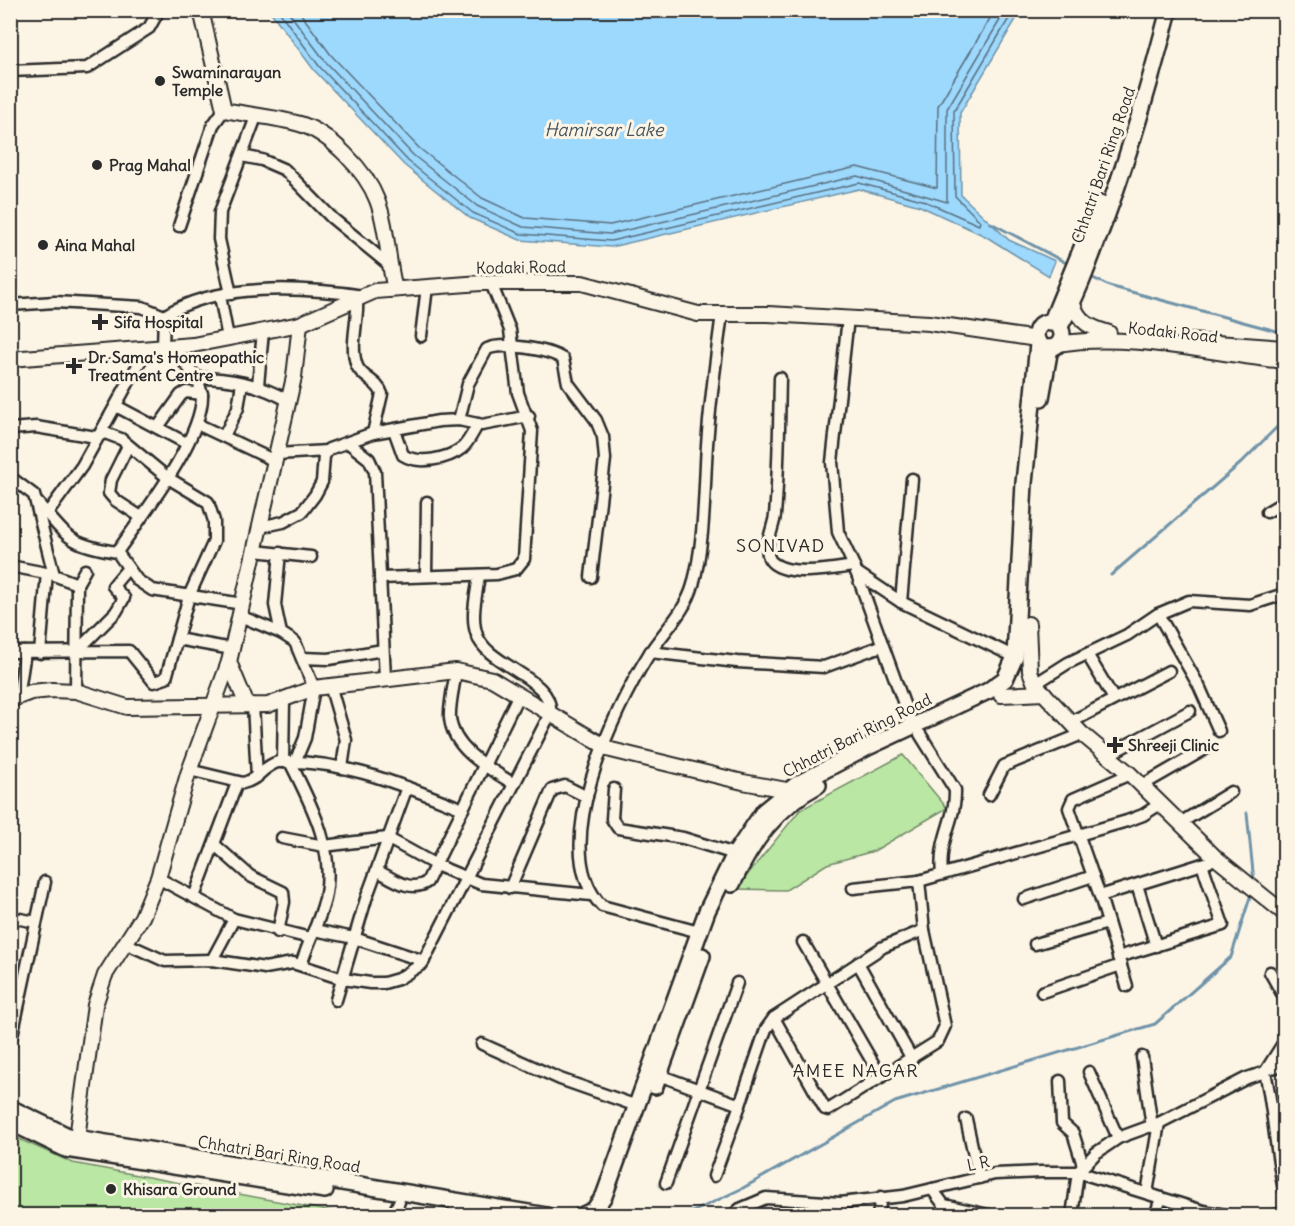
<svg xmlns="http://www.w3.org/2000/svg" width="1295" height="1226" viewBox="0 0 1295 1226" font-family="Delius,sans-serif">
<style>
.green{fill:#bae7a4;stroke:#728968;stroke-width:1.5}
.water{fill:#9dd8fd;stroke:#6f93a9;stroke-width:1.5}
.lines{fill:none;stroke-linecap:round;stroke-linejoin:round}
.shore{stroke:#59707f;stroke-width:1.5}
.stream{stroke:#6f93a9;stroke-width:3}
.street-casing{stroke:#2b2b2b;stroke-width:15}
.secondary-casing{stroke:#2b2b2b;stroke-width:18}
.primary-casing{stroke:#2b2b2b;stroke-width:20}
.street{stroke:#fcf5e5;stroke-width:10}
.secondary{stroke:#fcf5e5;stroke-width:14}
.primary{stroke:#fcf5e5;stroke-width:15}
.poi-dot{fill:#2b2b2b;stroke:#fcf5e5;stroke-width:2}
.labels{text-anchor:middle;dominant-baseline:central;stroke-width:6;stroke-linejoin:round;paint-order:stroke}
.poi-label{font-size:16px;font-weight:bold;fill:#2b2b2b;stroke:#fcf5e5;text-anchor:start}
.street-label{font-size:16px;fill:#2b2b2b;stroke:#fcf5e5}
.water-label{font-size:18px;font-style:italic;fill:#485660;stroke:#fcf5e5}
.neighbourhood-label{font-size:18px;letter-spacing:1.5px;fill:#2b2b2b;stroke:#fcf5e5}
</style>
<rect width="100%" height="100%" fill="#fcf5e5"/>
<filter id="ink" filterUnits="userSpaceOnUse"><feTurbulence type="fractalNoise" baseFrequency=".0167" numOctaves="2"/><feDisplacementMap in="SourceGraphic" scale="12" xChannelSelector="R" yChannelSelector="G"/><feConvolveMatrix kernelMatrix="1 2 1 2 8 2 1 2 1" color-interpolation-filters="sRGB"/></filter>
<g filter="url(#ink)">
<g class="green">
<polygon points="903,755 947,808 874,851 827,864 786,890 736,889 800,810"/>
<polygon points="10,1135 73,1163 351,1215 11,1215"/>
</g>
<polygon class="water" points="270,11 1021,11 960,113 961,195 1009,240 1055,261 1049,276 985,236 920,206 859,189 611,247 520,240 470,218 404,165 314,70"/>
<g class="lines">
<g class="shore">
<polyline points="278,10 319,66 408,161 473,213 521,234 611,241 859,183 922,200 979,225 980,221 955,196 954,111 1014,10"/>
<polyline points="287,10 325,61 413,155 477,206 523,227 610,234 857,176 947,202 947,109 1006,10"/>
<polyline points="298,10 331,55 419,148 482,198 525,218 610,225 857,167 937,188 938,106 995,10"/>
</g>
<g class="stream">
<polyline points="991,223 1070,265"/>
<polyline points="1089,276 1109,286 1284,333"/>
<polyline points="1111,575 1241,463 1284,420"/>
<polyline points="1247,813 1254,882"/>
<polyline points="684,1216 743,1188 895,1102 1155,1024 1231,957 1252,891"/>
</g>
<defs>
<g id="street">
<polyline points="10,71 87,68 149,28 159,10"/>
<polyline points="242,156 262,160 285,170 332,218 388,264"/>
<polyline points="179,226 213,125 224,110"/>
<polyline points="231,294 219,239 220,212 256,117"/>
<polyline points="220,296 228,338"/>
<path d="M 357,299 C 359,319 349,346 357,366 C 362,378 378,381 382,394 L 373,433"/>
<path d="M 10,305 L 55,302 L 142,307 L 164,316 C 215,282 305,287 363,296"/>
<polyline points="848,318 832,462 838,532 854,566 912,726"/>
<polyline points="421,336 427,287"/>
<polyline points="163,347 164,316"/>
<polyline points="171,347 197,378"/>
<path d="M 780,378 C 779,423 779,470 775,515 C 774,528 760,553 773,563 C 791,577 833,569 854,566"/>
<polyline points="258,385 263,331"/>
<polyline points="116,406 186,443"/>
<path d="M 459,420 L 468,384 L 487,349 C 503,342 548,349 563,359 L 568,383 L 596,420 L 603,437 L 605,459 L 591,577"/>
<polyline points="197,424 275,461"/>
<path d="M 158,427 L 181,395 L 186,392 L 202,394 L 197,378 C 231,378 259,384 289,401"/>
<polyline points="10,429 36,427 96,437 105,433 121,439 168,478 208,502 214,521 214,541 189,596 166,678 154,682 129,651 10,652"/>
<path d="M 394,430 L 403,455 C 419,465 448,459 462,448 C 469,442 473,432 478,424"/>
<polyline points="224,436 238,408 242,383"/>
<polyline points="350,444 369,459 375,472 385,678"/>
<polyline points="128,446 111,480 109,493 115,500 141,517"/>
<polyline points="277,454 327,451"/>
<polyline points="10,477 34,495 54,575 77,584"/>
<path d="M 36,501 C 69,538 67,544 117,552 L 137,580 L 152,590 L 243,604"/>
<polyline points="1267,512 1284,502"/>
<polyline points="47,514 82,466 147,349"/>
<polyline points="260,527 283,522 302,512 315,495 322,482 324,456 329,449 373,433 439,421 459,420 482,425 529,416"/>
<polyline points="255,551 311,557"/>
<path d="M 117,552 C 142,516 204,437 202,394"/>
<polyline points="280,553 275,605 279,624 281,633 295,642 314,688 305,738 295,762"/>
<polyline points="10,566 51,574"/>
<polyline points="856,572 901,602 1015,657"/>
<polyline points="426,576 427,502"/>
<polyline points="380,578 497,574 516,569 524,559 532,431 518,393 510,330 491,283"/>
<polyline points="901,602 912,479"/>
<polyline points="1158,614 1199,686 1219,731"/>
<polyline points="240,616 281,633"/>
<polyline points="1284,636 1284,635"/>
<polyline points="177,639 232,649"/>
<polyline points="650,652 737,662 824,667 881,646"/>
<polyline points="40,653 47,573"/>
<polyline points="75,653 116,612 124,598 113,586 128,568"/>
<polyline points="1087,654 1114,699"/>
<polyline points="302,658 329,659 383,650"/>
<path d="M 456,671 C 454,686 449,704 450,718 C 453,750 490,769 514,784"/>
<polyline points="1035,684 1068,663 1127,635 1158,614 1189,601 1250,605 1284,594"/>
<polyline points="330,685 346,740 342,768"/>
<polyline points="76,691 77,584 85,570"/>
<polyline points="18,697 25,652"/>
<polyline points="253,705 257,777"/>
<polyline points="1071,722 1169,671"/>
<path d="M 920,734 L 955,790 C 956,821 938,838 942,874"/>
<polyline points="1108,755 1190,711"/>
<polyline points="283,762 284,700"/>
<path d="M 290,762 C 311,804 336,850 325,899 C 319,922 308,943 301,965"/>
<path d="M 189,770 L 243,783 C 258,780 263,766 278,762 C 343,759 404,786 463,809"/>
<polyline points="1141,786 1207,748"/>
<polyline points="614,789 612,819 618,828 683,838 735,854"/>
<polyline points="989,795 1004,766 1082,734"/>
<polyline points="1180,823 1231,792"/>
<polyline points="282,838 324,846 387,838 436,865 481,884 591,895"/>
<polyline points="215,845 250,876 283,892 284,902 278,932"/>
<path d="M 378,871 C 393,879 411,893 427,882 L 519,694"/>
<polyline points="158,878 234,919 310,938"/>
<polyline points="1137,885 1156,946"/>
<polyline points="510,888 552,790 565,786 587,797"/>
<polyline points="853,888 919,881 1127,821 1143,815 1160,804"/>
<polyline points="1100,896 1209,862"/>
<polyline points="194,897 237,783"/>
<polyline points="1024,899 1093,876"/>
<polyline points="10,917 36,922"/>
<polyline points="314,930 354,938 424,961"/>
<path d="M 699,932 L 602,906 C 546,849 614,710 649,654 C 663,632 686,611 693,585 C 705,541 704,490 707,445 C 710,401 716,358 722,314"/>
<polyline points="803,942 881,1077"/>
<path d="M 125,943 L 165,961 L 212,960 L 265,968 L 293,963 L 343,979 L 370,983 L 384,983 L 398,979 L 422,964 L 550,714 C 555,678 487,666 477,635 C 470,617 477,593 479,575"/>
<polyline points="1035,944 1108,923"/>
<polyline points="1118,957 1223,925 1202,864"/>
<polyline points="212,960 234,919"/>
<polyline points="858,963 912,1059"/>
<polyline points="1270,972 1284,997"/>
<polyline points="1127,986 1100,896 1069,808 1073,799 1130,774"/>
<polyline points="1042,992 1121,965"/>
<polyline points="336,1000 366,899 407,787"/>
<polyline points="774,1018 825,1109 828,1110 938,1041 945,1026 924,930 919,881"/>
<path d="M 1284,1042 L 1265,1072 C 1274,1111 1275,1150 1284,1189"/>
<polyline points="482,1044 560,1079 637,1106"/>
<polyline points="10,1045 45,882"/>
<polyline points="1142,1057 1152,1127"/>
<polyline points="1268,1069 1284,1065"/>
<polyline points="1089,1072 1118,1138"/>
<polyline points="659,1075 740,1105 766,1029 774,1018 883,947 924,930"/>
<polyline points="1060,1081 1062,1123 1073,1133 1083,1165"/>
<polyline points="966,1119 979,1178"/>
<polyline points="714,1176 740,1105"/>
<polyline points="666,1183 737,983"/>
<polyline points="932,1189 944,1205 993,1216"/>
<polyline points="1147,1193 1159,1123"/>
<polyline points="840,1203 843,1216"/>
<polyline points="392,1216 399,1202"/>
<polyline points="454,1216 454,1211"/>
<polyline points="732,1216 740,1209 766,1198 840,1203 903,1196 995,1174 1041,1172 1078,1172 1203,1211 1231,1216"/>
<polyline points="878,1216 881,1197"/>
<polyline points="1072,1216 1078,1172 1096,1153 1118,1138 1159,1123 1247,1078 1265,1072"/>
<polyline points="1155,1216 1161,1198"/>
<polyline points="1271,1216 1284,1214"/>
</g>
<g id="secondary">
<path d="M 201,10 L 224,110 C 249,115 276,117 300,124 C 330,133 366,171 377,200 C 388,228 387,260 395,289"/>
<path d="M 1073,304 C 1079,323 1092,328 1109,333"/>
<polyline points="1189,341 1284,348"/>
<path d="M 1058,344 C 1129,332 1213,354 1284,361"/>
<polyline points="10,359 193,345 300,324 375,291 481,283 582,283 698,314 768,314 929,323 1037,339"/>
<polyline points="1028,624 1030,671 1035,684 1082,734 1130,774 1216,858 1284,913"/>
<polyline points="229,662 247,705"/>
<polyline points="1001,695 1044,693"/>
<polyline points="10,700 31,692 52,690 76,691 127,707 268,705 314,688 456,671 492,679 611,750 743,782 797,792"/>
<polyline points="77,1138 95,1005 105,975 142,917 158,878 188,774 229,662 294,377 300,324"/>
</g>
<g id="primary">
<circle cx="1049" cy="335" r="13"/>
<polyline points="1051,323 1100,204"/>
<path d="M 1060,326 C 1076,298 1087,268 1098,238 C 1127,164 1149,87 1169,10"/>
<polyline points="1041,398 1050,348"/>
<path d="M 732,884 C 752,842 776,807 818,785"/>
<polyline points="655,1086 702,956"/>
<polyline points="10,1108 70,1137 547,1216"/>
<polyline points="10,1122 66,1149 325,1190"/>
<polyline points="581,1216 594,1210 604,1196 707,911 735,854 764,811 796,785 868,747 988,691 1005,679 1015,657 1024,483 1038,344"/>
</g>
</defs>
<use href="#street" class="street-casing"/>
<use href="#secondary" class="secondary-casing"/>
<use href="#primary" class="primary-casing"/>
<use href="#street" class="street"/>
<use href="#secondary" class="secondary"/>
<use href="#primary" class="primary"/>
</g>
</g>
<g class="poi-dot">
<circle cx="160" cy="81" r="6"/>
<circle cx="97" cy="165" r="6"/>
<circle cx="43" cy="245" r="6"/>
<path d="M97 313h6v6h6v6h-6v6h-6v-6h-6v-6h6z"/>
<path d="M71 357h6v6h6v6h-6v6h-6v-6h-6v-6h6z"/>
<path d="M1112 736h6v6h6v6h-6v6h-6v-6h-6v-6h6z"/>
<circle cx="111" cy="1189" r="6"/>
</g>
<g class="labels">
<g class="poi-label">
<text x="172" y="72">Swaminarayan<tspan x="172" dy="18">Temple</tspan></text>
<text x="109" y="165">Prag Mahal</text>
<text x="55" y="245">Aina Mahal</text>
<text x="114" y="322">Sifa Hospital</text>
<text x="88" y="357">Dr. Sama's Homeopathic<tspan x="88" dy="18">Treatment Centre</tspan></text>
<text x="1128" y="745">Shreeji Clinic</text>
<text x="123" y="1189">Khisara Ground</text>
</g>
<g class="street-label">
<text transform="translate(1103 165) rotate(-71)">Chhatri Bari Ring Road</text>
<text transform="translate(521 267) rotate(-1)">Kodaki Road</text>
<text transform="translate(1173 332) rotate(6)">Kodaki Road</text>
<text transform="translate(857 735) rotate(-27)">Chhatri Bari Ring Road</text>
<text transform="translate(279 1154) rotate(9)">Chhatri Bari Ring Road</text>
<text transform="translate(978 1163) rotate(-12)">L R</text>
</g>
<g class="water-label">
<text x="604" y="129">Hamirsar Lake</text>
</g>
<g class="neighbourhood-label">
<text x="781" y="545">SONIVAD</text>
<text x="856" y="1070">AMEE NAGAR</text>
</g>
</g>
<rect width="1295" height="1226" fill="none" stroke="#fcf5e5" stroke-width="36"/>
<rect x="18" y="18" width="1259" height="1190" fill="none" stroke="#2b2b2b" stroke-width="2" filter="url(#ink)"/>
</svg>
